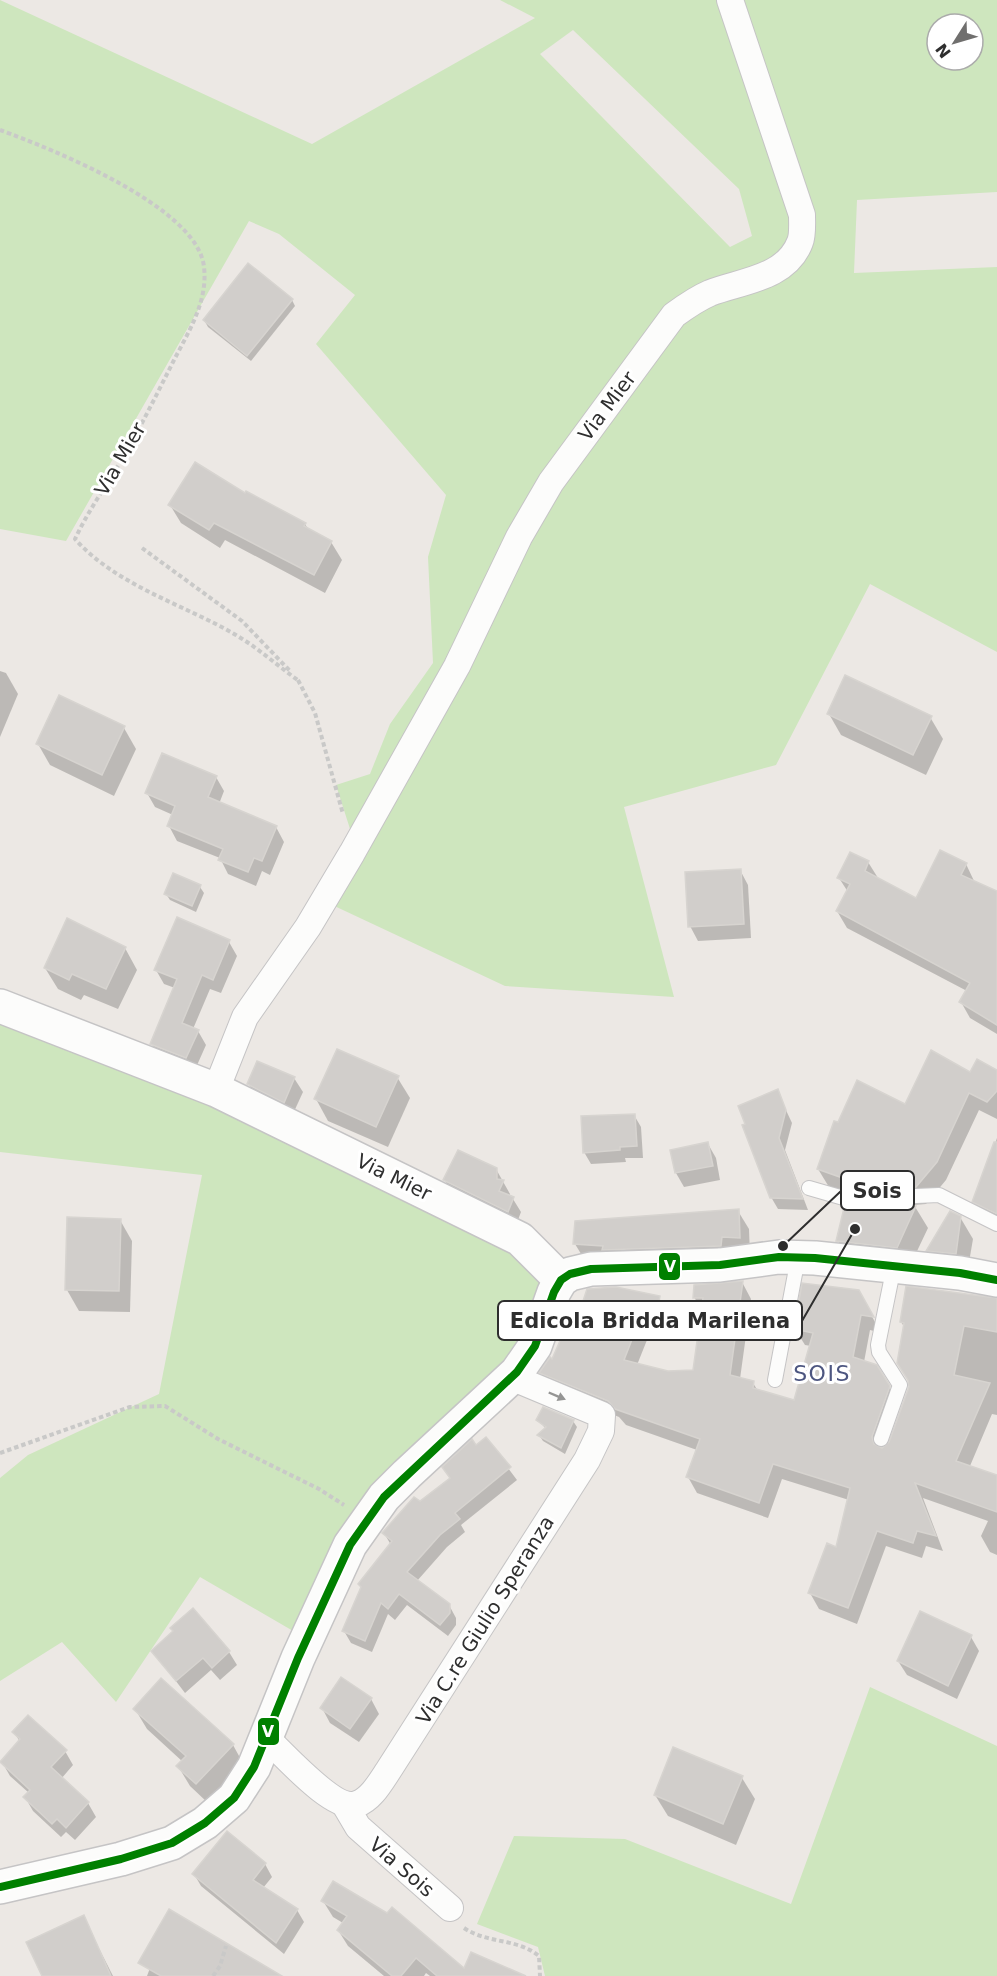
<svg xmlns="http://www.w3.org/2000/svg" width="997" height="1976" viewBox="0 0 997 1976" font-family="'DejaVu Sans',sans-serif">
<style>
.green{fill:#cee6be;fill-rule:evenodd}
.shadow{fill:#0003}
.building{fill:#d1cecb;stroke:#d7d4d0;stroke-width:1.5}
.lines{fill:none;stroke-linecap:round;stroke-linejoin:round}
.service-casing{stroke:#c5c4c5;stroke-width:16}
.minor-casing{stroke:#c5c4c5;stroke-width:28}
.tertiary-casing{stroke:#c5c4c5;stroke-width:36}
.path{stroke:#c9c9c8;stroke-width:4;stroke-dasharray:4.5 3;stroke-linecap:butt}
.service{stroke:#fcfcfb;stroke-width:14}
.minor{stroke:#fcfcfb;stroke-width:26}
.tertiary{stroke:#fcfcfb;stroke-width:33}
.bus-1-casing{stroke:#fff;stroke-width:12}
.bus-1{stroke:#008000;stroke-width:8}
.oneway{fill:#959594}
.labels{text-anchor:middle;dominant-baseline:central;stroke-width:6;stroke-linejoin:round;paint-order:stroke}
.street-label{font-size:20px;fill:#2e2e2e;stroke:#fff}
.quarter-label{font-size:22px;letter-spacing:1.5px;fill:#4d5680;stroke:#fff}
.leader{fill:none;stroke:#2e2e2e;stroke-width:2}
.callout-dot{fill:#2e2e2e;stroke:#fff;stroke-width:2}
.callout{fill:#fff;stroke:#2e2e2e;stroke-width:2}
.callout-label{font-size:21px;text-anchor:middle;font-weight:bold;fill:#2e2e2e}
.line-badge{stroke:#fff;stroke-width:2}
.badge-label{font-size:16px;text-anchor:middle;font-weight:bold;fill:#fff}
</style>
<rect width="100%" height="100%" fill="#ece8e4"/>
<g class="green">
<path d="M 0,0 L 312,144 L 535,18 L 500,0 L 997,0 L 997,192 L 857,200 L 854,273 L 997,267 L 997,652 L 870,584 L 776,765 L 624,807 L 674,997 L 505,986 L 328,903 L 358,854 L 336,785 L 370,774 L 390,724 L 433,663 L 428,557 L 446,495 L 316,344 L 355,295 L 279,234 L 249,221 L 66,541 L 0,529 ZM 937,24 L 973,24 L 973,60 L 937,60 ZM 573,30 L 739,189 L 752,236 L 730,247 L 540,54 Z"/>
<polygon points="0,999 525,1237 564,1287 515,1385 389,1499 312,1642 200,1577 116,1702 62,1642 0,1681 0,1478 28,1455 159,1394 202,1175 0,1152"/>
<polygon points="870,1687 997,1746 997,1976 545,1976 538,1947 477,1924 514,1836 625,1839 791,1904"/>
</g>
<g class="shadow">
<polygon points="292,300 295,306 251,361 208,327 204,320"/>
<polygon points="246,495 305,524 308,529 331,542 342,560 325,593 225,540 220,548 181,523 170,505"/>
<polygon points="0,671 6,673 18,694 0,737"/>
<polygon points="829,714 930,717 943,739 926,775 841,735"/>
<polygon points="124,728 136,749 114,796 50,765 38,744"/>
<polygon points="216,777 224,791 219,804 276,827 284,842 270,875 262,871 256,886 228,874 220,858 177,841 169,826 173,815 155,807 147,793"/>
<polygon points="868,862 878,878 917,900 966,864 975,883 997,900 997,1034 970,1018 961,1002 967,991 847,928 837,911 848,892 839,878"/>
<polygon points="740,870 748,885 751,938 698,941 690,926"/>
<polygon points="200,887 204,893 196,912 170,900 166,894"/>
<polygon points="229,942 237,956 221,993 210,989 193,1029 198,1031 206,1045 194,1072 160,1059 152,1044 175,988 164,984 156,970"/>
<polygon points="125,948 137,970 118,1009 84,995 81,1000 58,989 45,968"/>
<polygon points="997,1072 997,1119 979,1110 946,1180 926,1204 914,1205 928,1228 909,1268 850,1262 838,1241 861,1209 853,1195 829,1187 818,1169 905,1106 971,1074"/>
<polygon points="397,1077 410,1098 388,1147 328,1121 316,1099"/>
<polygon points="294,1078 303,1092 292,1116 257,1099 249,1084"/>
<polygon points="777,1091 792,1123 785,1150 808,1210 778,1209 771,1197"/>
<polygon points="634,1115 641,1127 643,1158 625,1158 626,1162 591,1164 584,1152"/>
<polygon points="997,1138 997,1225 984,1218 974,1202"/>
<polygon points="708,1144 716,1158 720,1180 684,1187 676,1173 671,1151"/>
<polygon points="496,1169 510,1194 509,1197 513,1199 521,1212 516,1225 452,1194 445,1180"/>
<polygon points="738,1211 749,1229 750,1256 586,1262 575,1244"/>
<polygon points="960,1217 973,1239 967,1274 940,1272 927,1251"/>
<polygon points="120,1220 132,1241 130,1312 79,1311 67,1290"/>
<polygon points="742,1282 751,1299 740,1379 753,1383 758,1391 795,1401 811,1346 805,1345 795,1329 858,1291 881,1333 870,1330 864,1362 889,1387 898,1404 882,1451 891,1443 910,1388 905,1328 901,1322 997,1300 997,1415 992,1414 970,1466 997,1478 997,1555 990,1552 981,1536 988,1521 923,1498 943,1551 926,1546 922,1558 886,1546 857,1624 819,1609 810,1593 837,1549 849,1500 782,1479 768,1518 697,1493 688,1477 697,1450 626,1425 619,1417 550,1389 541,1373 553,1361 583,1305 659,1298 669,1314 663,1338 649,1335 637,1365 668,1372 695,1371 703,1312 694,1297"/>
<polygon points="538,1420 573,1421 577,1427 565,1454 543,1441 539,1435 546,1429"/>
<polygon points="486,1439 517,1480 461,1525 465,1532 447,1547 417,1581 449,1605 456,1618 456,1625 448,1636 407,1605 395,1620 388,1614 372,1652 351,1643 344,1631 391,1545 384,1533 451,1480 444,1468"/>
<polygon points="971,1637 979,1651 957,1699 907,1675 898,1661"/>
<polygon points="153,1651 229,1652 237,1665 220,1680 211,1670 185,1693"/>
<polygon points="371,1699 379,1714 359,1742 330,1723 322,1708"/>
<polygon points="135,1709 233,1745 244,1765 208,1803 190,1786 178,1766 183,1762 147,1729"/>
<polygon points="14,1732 65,1751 73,1765 61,1779 88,1803 96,1817 75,1840 66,1832 61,1837 33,1811 25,1797 29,1793 10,1776 2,1762 20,1742"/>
<polygon points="742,1778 755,1799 736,1845 668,1816 655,1795"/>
<polygon points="265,1864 272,1877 263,1888 297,1910 304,1922 284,1954 201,1886 194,1874"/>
<polygon points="323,1901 465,1971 515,1976 430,1976 426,1973 424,1976 384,1976 348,1946 338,1930 343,1923 333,1917"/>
<polygon points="83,1917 113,1976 44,1976"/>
<polygon points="150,1968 279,1976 147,1976"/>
</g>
<g class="building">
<polygon points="248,263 293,299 247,356 203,320"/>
<polygon points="195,462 245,493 246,491 306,523 304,526 332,541 314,575 214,523 209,530 168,505"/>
<polygon points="845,675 932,716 913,755 827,714"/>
<polygon points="59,695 125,726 102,775 36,744"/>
<polygon points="162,753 217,776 208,797 277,826 262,861 254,858 248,872 218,860 223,849 167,826 175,806 145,793"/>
<polygon points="940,850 967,863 961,875 997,891 997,1025 959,1002 970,983 836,911 850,884 837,878 850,852 869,861 865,871 916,898"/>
<polygon points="741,869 744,924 688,927 685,872"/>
<polygon points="173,873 201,885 192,906 164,894"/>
<polygon points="177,917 230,940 213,980 202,975 182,1023 199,1030 186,1058 150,1044 177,979 154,970"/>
<polygon points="67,918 126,947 106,989 72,974 69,980 44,968"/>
<polygon points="337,1049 399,1076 376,1127 314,1099"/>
<polygon points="931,1050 970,1072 977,1059 997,1070 997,1091 987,1102 969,1093 937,1162 916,1187 849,1190 851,1181 817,1169 834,1121 838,1122 857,1080 905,1104"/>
<polygon points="257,1061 295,1077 284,1103 247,1084"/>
<polygon points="778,1089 786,1110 779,1138 803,1199 770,1198 742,1125 745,1124 738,1106"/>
<polygon points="635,1114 637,1146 620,1147 620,1150 583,1153 581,1116"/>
<polygon points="708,1142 713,1166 675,1173 670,1150"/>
<polygon points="994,1142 997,1142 997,1214 972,1202"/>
<polygon points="458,1150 497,1168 497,1179 504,1180 499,1191 514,1197 508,1212 443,1180"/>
<polygon points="916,1206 897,1248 836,1241 844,1208"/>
<polygon points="739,1209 740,1238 722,1237 721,1246 602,1250 603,1246 573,1244 575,1221"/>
<polygon points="950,1211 961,1216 956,1254 926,1251"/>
<polygon points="67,1217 121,1219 119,1291 65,1290"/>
<polygon points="743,1281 730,1375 754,1381 753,1388 794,1400 813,1333 794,1329 802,1283 859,1290 874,1317 861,1315 853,1357 877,1365 890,1386 872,1437 874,1444 882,1448 889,1442 909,1387 908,1380 897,1363 904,1323 900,1322 906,1286 997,1298 997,1332 964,1326 954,1375 990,1383 956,1461 997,1475 997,1512 915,1483 936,1536 917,1531 913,1543 877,1531 848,1608 808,1593 827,1543 836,1547 850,1488 773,1464 759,1503 686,1477 700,1439 615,1409 608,1401 539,1373 550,1357 552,1359 577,1302 582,1304 587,1289 616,1287 660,1296 655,1323 640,1319 624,1360 668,1371 693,1370 703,1298 693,1298 694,1285"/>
<polygon points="543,1407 574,1420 561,1448 537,1435 546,1427 536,1420"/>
<polygon points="486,1437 511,1467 455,1513 460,1519 440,1535 407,1572 450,1604 450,1613 440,1625 399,1594 388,1609 381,1603 365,1641 342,1631 361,1587 358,1584 392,1541 382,1533 414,1497 420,1501 450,1478 442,1467 472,1439 476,1445"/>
<polygon points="193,1608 230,1651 212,1668 203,1658 176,1681 151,1651 173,1631 170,1628"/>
<polygon points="920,1611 972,1635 948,1686 897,1661"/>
<polygon points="341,1677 372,1698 350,1729 320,1708"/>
<polygon points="161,1678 234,1744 196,1784 176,1766 186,1756 133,1709"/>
<polygon points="28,1715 67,1750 51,1767 89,1802 66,1828 57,1819 52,1824 23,1797 30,1790 0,1762 20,1739 12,1732"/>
<polygon points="673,1747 743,1776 723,1824 654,1795"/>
<polygon points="227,1831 266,1863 253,1880 298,1909 276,1943 192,1874"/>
<polygon points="333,1881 387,1913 392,1907 464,1968 471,1952 526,1976 437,1976 416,1958 401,1976 392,1976 337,1930 347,1916 321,1901"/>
<polygon points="169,1909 282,1976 161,1976 138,1963"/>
<polygon points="84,1915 111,1976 42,1976 26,1942"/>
</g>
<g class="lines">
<defs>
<g id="service">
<polyline points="809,1188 847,1199 939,1195 997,1224"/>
<polyline points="775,1380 798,1258"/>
<polyline points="881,1439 900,1385 879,1352 878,1345 894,1266"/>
</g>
<g id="minor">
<path d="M 216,1090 L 245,1017 L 308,927 L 352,853 L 457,666 L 519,537 L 551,482 L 674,315 C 685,307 696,299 710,293 C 740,281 786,279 800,242 C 803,235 802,223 802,215 L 730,0"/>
<path d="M 266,1738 C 283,1753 334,1812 357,1804 C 371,1799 380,1783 388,1771 L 587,1460 L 601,1431 L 602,1415 L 511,1377"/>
<polyline points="345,1805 358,1827 450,1908"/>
</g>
<g id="tertiary">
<polyline points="0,1006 216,1090 520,1239 561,1280"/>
<polyline points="0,1887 121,1859 172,1843 205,1823 234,1798 254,1767 298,1658 350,1545 384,1497 407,1474 517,1372 535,1346 554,1292 561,1280 570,1274 591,1269 720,1265 779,1257 815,1258 960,1273 997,1280"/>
</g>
</defs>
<use href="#service" class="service-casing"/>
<use href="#minor" class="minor-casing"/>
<use href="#tertiary" class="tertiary-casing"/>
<g class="path">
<path d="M 0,130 C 52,149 198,207 204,267 C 208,301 189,331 174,360 C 159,390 144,420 128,449 C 111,479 90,507 75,539 C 117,586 183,604 236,635 C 258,648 278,666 299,681"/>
<polyline points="142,548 242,621 291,672"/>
<polyline points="298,680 315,713 343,814"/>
<polyline points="0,1453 130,1407 165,1406 218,1439 319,1489 344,1505"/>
<path d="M 464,1928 C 488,1944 517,1938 539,1956 L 540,1976"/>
<polyline points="213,1976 220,1966 226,1946"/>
</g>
<use href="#service" class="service"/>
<use href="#minor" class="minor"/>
<use href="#tertiary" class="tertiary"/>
<defs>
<polyline id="bus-1" points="0,1887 121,1859 172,1843 205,1823 234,1798 254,1767 298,1658 350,1545 384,1497 517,1372 535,1346 554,1292 561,1280 570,1274 591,1269 720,1265 779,1257 815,1258 960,1273 997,1280"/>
</defs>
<use href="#bus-1" class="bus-1-casing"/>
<use href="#bus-1" class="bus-1"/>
</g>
<defs><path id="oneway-solid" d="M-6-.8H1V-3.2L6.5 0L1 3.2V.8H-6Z" transform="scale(1.5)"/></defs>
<use class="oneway" href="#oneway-solid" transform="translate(557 1396) rotate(23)"/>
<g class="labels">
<g class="street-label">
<text transform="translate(607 406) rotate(-53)">Via Mier</text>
<text transform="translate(120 459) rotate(-60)">Via Mier</text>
<text transform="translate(394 1177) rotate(26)">Via Mier</text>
<text transform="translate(485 1620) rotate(-58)">Via C.re Giulio Speranza</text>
<text transform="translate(402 1867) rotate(41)">Via Sois</text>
</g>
<g class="quarter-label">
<text x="822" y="1373">SOIS</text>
</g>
</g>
<path class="leader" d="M783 1246L841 1191M855 1229L802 1321"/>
<g class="callout-dot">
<circle cx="783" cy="1246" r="6"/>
<circle cx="855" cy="1229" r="6"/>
</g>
<g class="callout">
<rect x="841" y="1171" width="73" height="39" rx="6"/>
<rect x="498" y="1301" width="304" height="39" rx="6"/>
</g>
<g class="callout-label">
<text x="877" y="1198">Sois</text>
<text x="650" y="1328">Edicola Bridda Marilena</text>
</g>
<g class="line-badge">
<rect x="658" y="1252" width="23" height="29" rx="6" fill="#008000"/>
<rect x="257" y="1717" width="23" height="29" rx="6" fill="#008000"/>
</g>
<g class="badge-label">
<text x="670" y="1272">V</text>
<text x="268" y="1737">V</text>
</g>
<g transform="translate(955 42) rotate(233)"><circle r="28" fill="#ffffff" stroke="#ababab" stroke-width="1.5"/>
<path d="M0-4.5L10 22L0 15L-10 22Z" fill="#706f6e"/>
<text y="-9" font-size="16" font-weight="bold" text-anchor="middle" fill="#2e2e2e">N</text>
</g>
</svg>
